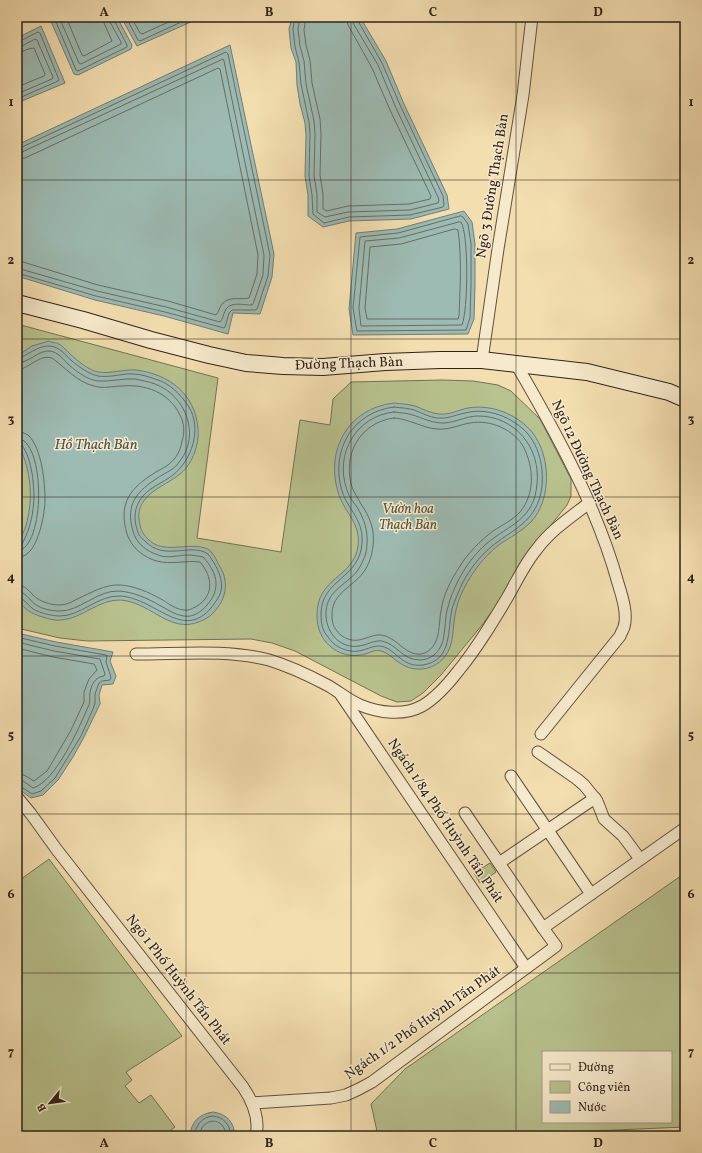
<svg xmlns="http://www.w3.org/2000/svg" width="702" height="1153" viewBox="0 0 702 1153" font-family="Vollkorn,serif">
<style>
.green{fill:#b8c28e;stroke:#737255;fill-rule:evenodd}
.water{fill:#9dbbb3;stroke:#717e77}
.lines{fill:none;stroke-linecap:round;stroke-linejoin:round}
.shore{stroke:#666e68;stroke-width:1}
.minor-casing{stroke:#5f5141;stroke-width:13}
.secondary-casing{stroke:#2e221c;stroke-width:18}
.minor{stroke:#f7eacc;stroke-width:11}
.secondary{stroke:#f7eacc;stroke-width:16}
.grid{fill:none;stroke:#2e221c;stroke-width:1;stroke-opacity:0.55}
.labels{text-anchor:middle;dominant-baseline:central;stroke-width:3;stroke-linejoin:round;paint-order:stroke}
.street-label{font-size:14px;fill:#2e221c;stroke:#f7eacc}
.park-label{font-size:14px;font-style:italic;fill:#57523e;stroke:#f7eacc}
.water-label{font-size:15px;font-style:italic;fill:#4f5049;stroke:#f7eacc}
.neatline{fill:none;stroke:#2e221c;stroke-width:1.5}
.grid-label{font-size:13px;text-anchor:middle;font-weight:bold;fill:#2e221c}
</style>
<rect width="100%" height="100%" fill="#f3deb0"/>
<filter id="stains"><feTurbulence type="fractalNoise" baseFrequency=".005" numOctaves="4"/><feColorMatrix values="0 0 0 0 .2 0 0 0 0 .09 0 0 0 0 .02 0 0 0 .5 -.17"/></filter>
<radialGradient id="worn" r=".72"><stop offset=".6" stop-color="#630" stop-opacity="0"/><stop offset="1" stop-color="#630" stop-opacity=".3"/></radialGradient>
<g class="green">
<polygon points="17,324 218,378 197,538 281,552 300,420 330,425 333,399 351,382 442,380 473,381 498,385 511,391 540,419 571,479 571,496 567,505 524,559 498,603 482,625 441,675 423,693 411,701 397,702 381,696 295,651 272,643 251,639 87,641 60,638 17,628"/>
<polygon points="49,859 182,1036 126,1072 132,1080 125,1086 139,1103 151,1095 175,1127 171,1130 175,1136 17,1136 17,882"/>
<polygon points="490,863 496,872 480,883 474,873"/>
<path d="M 685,873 L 685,1127 L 476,1136 L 378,1136 L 371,1104 L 405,1069 ZM 543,1052 L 671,1052 L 671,1122 L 543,1122 Z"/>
</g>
<g class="water">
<polygon points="49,17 117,17 132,45 131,49 78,75 74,74"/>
<polygon points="121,17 202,17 137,46"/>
<polygon points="292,17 360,17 386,61 404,104 447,195 449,209 411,219 349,221 323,227 308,216 308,195 305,176 306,135 305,123 300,104 297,85 296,62 291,48 289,29"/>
<polygon points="41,26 65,83 17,103 17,38"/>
<polygon points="230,45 274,254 272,277 260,314 233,313 228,334 164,316 95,300 17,276 17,145"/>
<polygon points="464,211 472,222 475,244 475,285 474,319 468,334 353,335 349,309 356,233 397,229"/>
<path d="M 49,341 C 50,342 56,343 57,343 C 62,345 66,350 70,354 C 78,361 88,370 98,372 C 111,374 124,369 136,370 C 169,374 195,394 198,428 C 199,440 196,453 189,464 C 177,484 144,487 139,512 C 138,518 140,524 141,529 C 143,534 145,536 148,539 C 163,555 186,542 205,548 C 213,550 216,560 220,567 C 225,574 227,586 224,595 C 222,603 214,614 207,618 C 172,639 154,603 121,600 C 99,599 83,618 62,620 C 54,621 45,618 37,615 C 30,613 21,606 18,599 C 15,594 17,584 17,579 C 17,570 15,552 17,545 C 18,541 21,537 23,533 C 25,529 27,523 28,517 C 33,494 30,464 17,444 L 17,356 L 32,346 Z"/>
<path d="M 394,403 C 401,404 408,404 415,406 C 423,409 430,413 439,414 C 450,415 458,410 468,408 C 491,404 517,414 532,432 C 551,456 552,499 531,522 C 522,531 511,537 500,544 C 482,558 469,576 460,597 C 457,605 455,613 454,622 C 453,630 453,639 450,647 C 446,659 435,668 422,669 C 410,670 401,665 392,657 C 389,655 385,652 381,651 C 375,649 370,653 365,654 C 358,656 351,656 344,654 C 334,651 324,643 320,632 C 318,627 317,622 317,616 C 316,577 354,578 358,546 C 361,522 344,513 338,492 C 325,449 349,408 394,403 Z"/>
<polygon points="17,633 56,642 113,652 110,661 116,676 113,684 102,685 99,695 100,704 84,737 73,757 58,780 43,795 31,798 17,788"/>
<path d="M 213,1112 C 227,1114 234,1122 235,1136 L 190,1136 C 191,1122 199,1114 213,1112 Z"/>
</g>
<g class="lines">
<g class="shore">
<polyline points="54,17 76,70 78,71 127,47 127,45 114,20 114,17"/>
<polyline points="59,17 79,63 81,64 121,44 121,42 110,22 109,17"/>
<polyline points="66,17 82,55 84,56 112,41 104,23 103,17"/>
<polyline points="126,17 138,40 140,41 192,17"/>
<polyline points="131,17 140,33 142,34 180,17"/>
<polyline points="295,17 293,29 295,47 299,62 301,84 309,122 310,134 309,176 312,195 313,214 324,223 349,217 410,215 443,207 444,205 443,196 400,105 382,63 358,21 357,17"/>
<polyline points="300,17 298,29 300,46 304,61 306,84 314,121 315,134 314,176 317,194 317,212 325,217 348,212 410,210 438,203 439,201 438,197 396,108 378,65 353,23 352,17"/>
<polyline points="306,17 304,30 306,45 310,60 312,83 320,119 321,133 320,175 323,194 323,209 327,211 348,206 409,204 430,199 431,196 390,110 372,68 348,25 346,17"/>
<polyline points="17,42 20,41 38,32 40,33 59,80 58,81 17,99"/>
<polyline points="17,47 22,46 35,39 37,40 53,77 52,79 17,94"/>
<path d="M 17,53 C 23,52 28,48 34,48 L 45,74 L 44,76 L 17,87"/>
<polyline points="17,148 20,148 226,52 228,54 270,255 268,276 257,309 255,310 232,310 229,313 225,327 224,328 165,312 96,296 17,273"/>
<path d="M 17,153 L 22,152 L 223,59 L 224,61 L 264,255 L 263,275 L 253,304 L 252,305 C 243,305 229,301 225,311 C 223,315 223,319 220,322 L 166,307 L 97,291 L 17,268"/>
<path d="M 17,159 L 25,158 L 218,68 L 220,69 L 258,255 L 257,274 L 249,298 C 240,300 230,296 223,303 C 219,307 219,312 216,315 L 168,301 L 98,285 L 23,262 L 17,262"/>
<polygon points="461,216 463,217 468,224 471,244 471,285 470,318 466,330 357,331 353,308 360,237 398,233"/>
<path d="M 459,222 L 461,222 C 469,235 468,310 462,325 L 361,326 L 359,308 L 365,241 L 399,238 Z"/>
<path d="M 455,229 L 458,230 C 462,259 460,288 459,316 L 458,319 L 367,319 L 365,308 L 370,247 L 401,244 Z"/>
<path d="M 17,358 C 27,357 37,345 50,346 C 60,347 65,355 72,361 C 79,367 89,374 98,376 C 110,378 123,373 134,374 C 141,374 149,377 155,379 C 170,383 181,395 189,407 C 202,429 192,460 173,475 C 163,483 147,488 140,500 C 133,511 134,523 139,535 C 140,537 143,539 145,541 C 165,562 190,542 208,554 C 217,566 227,584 218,598 C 187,649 158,598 120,596 C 98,595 81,616 60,616 C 52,616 40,613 33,609 C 28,605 22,597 17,596"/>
<path d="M 17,363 C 29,363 38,350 50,351 C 58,352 64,360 69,365 C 77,372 88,380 98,381 C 110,382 123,378 135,379 C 140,380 150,382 155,384 C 185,395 201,434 180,461 C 175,469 167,472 159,477 C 137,491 125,504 133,531 C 136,543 146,551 158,555 C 168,559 178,555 188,555 C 193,555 198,556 203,557 C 209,563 216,574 216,583 C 216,592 213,598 207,605 C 202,611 193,618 184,616 C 175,615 167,609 159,605 C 147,598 133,592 119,591 C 97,590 79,612 59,611 C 52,611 42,609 36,605 C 29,600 26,592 17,591"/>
<path d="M 17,370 C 29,369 39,354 52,358 C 66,368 77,382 94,386 C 103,389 113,386 122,386 C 145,384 169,392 180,415 C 184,422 185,433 182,441 C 181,447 179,453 175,458 C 170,465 163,468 156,472 C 130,488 118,503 127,534 C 131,547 144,558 157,561 C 171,565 186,560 200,562 C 212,576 215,595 197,606 C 193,608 189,611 185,610 C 176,610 168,603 161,599 C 148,592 135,586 120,585 C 105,584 91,593 77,599 C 72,602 66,605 60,605 C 51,605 41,602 34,596 C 28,590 26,586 17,585"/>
<path d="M 394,407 C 401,408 408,408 414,410 C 422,413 429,417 437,418 C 448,419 455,415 465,413 C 487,407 513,417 528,434 C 542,451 546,479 539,500 C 530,525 510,531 491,547 C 479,557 470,569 463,582 C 459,591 455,599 452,609 C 447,630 453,660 423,665 C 400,668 396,647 379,646 C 370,646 361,653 351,651 C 342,650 333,645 328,637 C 322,630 321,623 321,614 C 321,579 360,579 362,543 C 364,520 348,510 342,491 C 330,451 352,412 394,407 Z"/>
<path d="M 394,412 C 401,413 407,413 413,415 C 422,418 430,422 440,423 C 453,424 465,416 478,416 C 515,416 541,448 537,484 C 534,520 510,524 486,544 C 474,555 465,567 458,581 C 454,589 450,598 448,607 C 443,622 448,644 434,655 C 430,658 425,660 420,660 C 402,660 397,644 382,641 C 374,640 367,645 359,646 C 340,649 327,633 326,616 C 325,590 345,587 358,570 C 363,562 367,553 367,544 C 368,530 364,519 357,507 C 353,502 349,497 347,490 C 334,454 356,416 394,412 Z"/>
<path d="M 394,418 C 410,419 422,428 437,429 C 450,430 458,425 470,423 C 490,419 515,430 524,448 C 534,468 535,494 520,512 C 513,520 502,525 493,531 C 480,541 468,553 460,566 C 451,580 443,595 441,611 C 439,621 440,634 435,643 C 432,649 427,653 421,654 C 405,656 397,637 381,635 C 371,634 362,642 352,640 C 345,639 338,634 335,628 C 332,624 332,618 332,613 C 333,593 352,587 363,573 C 369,565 372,555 373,546 C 375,530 370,517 361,504 C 358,498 354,493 352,487 C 342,455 360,422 394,418 Z"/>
<path d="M 17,432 C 21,432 25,433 28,435 C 42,448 45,483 45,500 C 45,513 39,544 28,553 C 25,556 21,557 17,557"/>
<path d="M 17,438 C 46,439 46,549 17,551"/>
<path d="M 17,443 L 21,444 C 28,453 30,463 32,473 C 36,498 34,522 22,544 L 17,546"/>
<polyline points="17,637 55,646 106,655 107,656 106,662 111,677 110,680 102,681 99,683 95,694 95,703 93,709 81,736 55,778 41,791 32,794 20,786 17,785"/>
<path d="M 17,642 L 54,651 L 100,659 L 105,674 L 104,676 C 95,677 91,685 90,693 C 89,698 91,702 88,707 C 79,728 56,781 33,788 L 23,781 L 17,780"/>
<polyline points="17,648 53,657 94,664 97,670 89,679 84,692 84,702 71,730 60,749 47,771 34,781 24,775 17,774"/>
<path d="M 194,1136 C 198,1109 229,1110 231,1136"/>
<path d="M 199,1136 C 202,1116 225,1116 226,1136"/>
</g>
<defs>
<g id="minor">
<polyline points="482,360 498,249 523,95 532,17"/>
<path d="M 516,364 C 540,405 563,446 583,489 C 597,520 609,550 618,583 C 622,596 628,614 624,627 C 623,630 621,633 620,636 L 541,734"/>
<path d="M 136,654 C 180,654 226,649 269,660 C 289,666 308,675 327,685 C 338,691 348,700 360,705 C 379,713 404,716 422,706 C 436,698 449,683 459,670 C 477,648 492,623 507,598 C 517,581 525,563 537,549 C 551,530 571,517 589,503"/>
<polyline points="341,695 526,968"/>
<polyline points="538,752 577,779 584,785 597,801 604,819 623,836 640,859"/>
<polyline points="511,776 591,894"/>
<path d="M 17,797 L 31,814 L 57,850 L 243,1087 C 253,1102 260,1118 256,1136"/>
<polyline points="465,813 543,928 685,828"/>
<polyline points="499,863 595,798"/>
<polyline points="252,1103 331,1098 346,1095 359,1089 372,1082 556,946 543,928"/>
</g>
<polyline id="secondary" points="17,303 83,320 151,340 209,355 246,363 283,366 323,367 385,362 440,360 482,360 587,372 669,392 685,399"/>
</defs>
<use href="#minor" class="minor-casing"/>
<use href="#secondary" class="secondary-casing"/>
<use href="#minor" class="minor"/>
<use href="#secondary" class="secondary"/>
</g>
<path class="grid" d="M 186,17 L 186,1136M 351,17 L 351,1136M 516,17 L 516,1136M 17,180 L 685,180M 17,339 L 685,339M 17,497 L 685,497M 17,656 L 685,656M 17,814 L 685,814M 17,973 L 685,973"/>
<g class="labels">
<g class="street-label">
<text transform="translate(493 186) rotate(-81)">Ngõ 3 Đường Thạch Bàn</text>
<text transform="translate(349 364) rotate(-2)">Đường Thạch Bàn</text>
<text transform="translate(587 470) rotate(65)">Ngõ 12 Đường Thạch Bàn</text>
<text transform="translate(445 821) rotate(56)">Ngách 1/84 Phố Huỳnh Tấn Phát</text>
<text transform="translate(178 980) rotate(52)">Ngõ 1 Phố Huỳnh Tấn Phát</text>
<text transform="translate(423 1023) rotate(-35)">Ngách 1/2 Phố Huỳnh Tấn Phát</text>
</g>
<g class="park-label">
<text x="408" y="509">Vườn hoa<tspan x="408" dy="16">Thạch Bàn</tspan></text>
</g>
<g class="water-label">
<text x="96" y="445">Hồ Thạch Bàn</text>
</g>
</g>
<rect width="702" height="1153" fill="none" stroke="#f3deb0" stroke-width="44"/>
<rect x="542" y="1051" width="130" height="72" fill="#f7eacc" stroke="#a79a86"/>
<rect x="550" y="1064" width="20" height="6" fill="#f7eacc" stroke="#a79a86"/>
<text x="578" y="1071" font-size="12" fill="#2e221c">Đường</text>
<rect x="550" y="1081" width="20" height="12" fill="#b8c28e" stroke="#a79a86"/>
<text x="578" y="1091" font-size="12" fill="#2e221c">Công viên</text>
<rect x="550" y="1101" width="20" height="12" fill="#9dbbb3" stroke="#a79a86"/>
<text x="578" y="1111" font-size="12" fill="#2e221c">Nước</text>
<g transform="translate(50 1103) rotate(241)" stroke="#f7eacc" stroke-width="3" paint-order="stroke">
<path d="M0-3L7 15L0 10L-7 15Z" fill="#2e221c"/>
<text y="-6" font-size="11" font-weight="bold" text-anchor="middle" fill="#2e221c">B</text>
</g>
<rect x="22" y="22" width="658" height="1109" class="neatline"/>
<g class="grid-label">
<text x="104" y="16">A</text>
<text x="269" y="16">B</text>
<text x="433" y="16">C</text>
<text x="598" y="16">D</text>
<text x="11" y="106">1</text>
<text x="691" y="106">1</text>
<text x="11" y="264">2</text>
<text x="691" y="264">2</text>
<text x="11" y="423">3</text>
<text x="691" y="423">3</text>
<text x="11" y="581">4</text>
<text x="691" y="581">4</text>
<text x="11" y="739">5</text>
<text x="691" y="739">5</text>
<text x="11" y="898">6</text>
<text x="691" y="898">6</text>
<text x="11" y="1056">7</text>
<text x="691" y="1056">7</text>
<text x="104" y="1147">A</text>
<text x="269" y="1147">B</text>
<text x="433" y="1147">C</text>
<text x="598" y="1147">D</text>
</g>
<rect width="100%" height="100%" filter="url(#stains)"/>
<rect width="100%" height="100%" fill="url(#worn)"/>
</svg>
